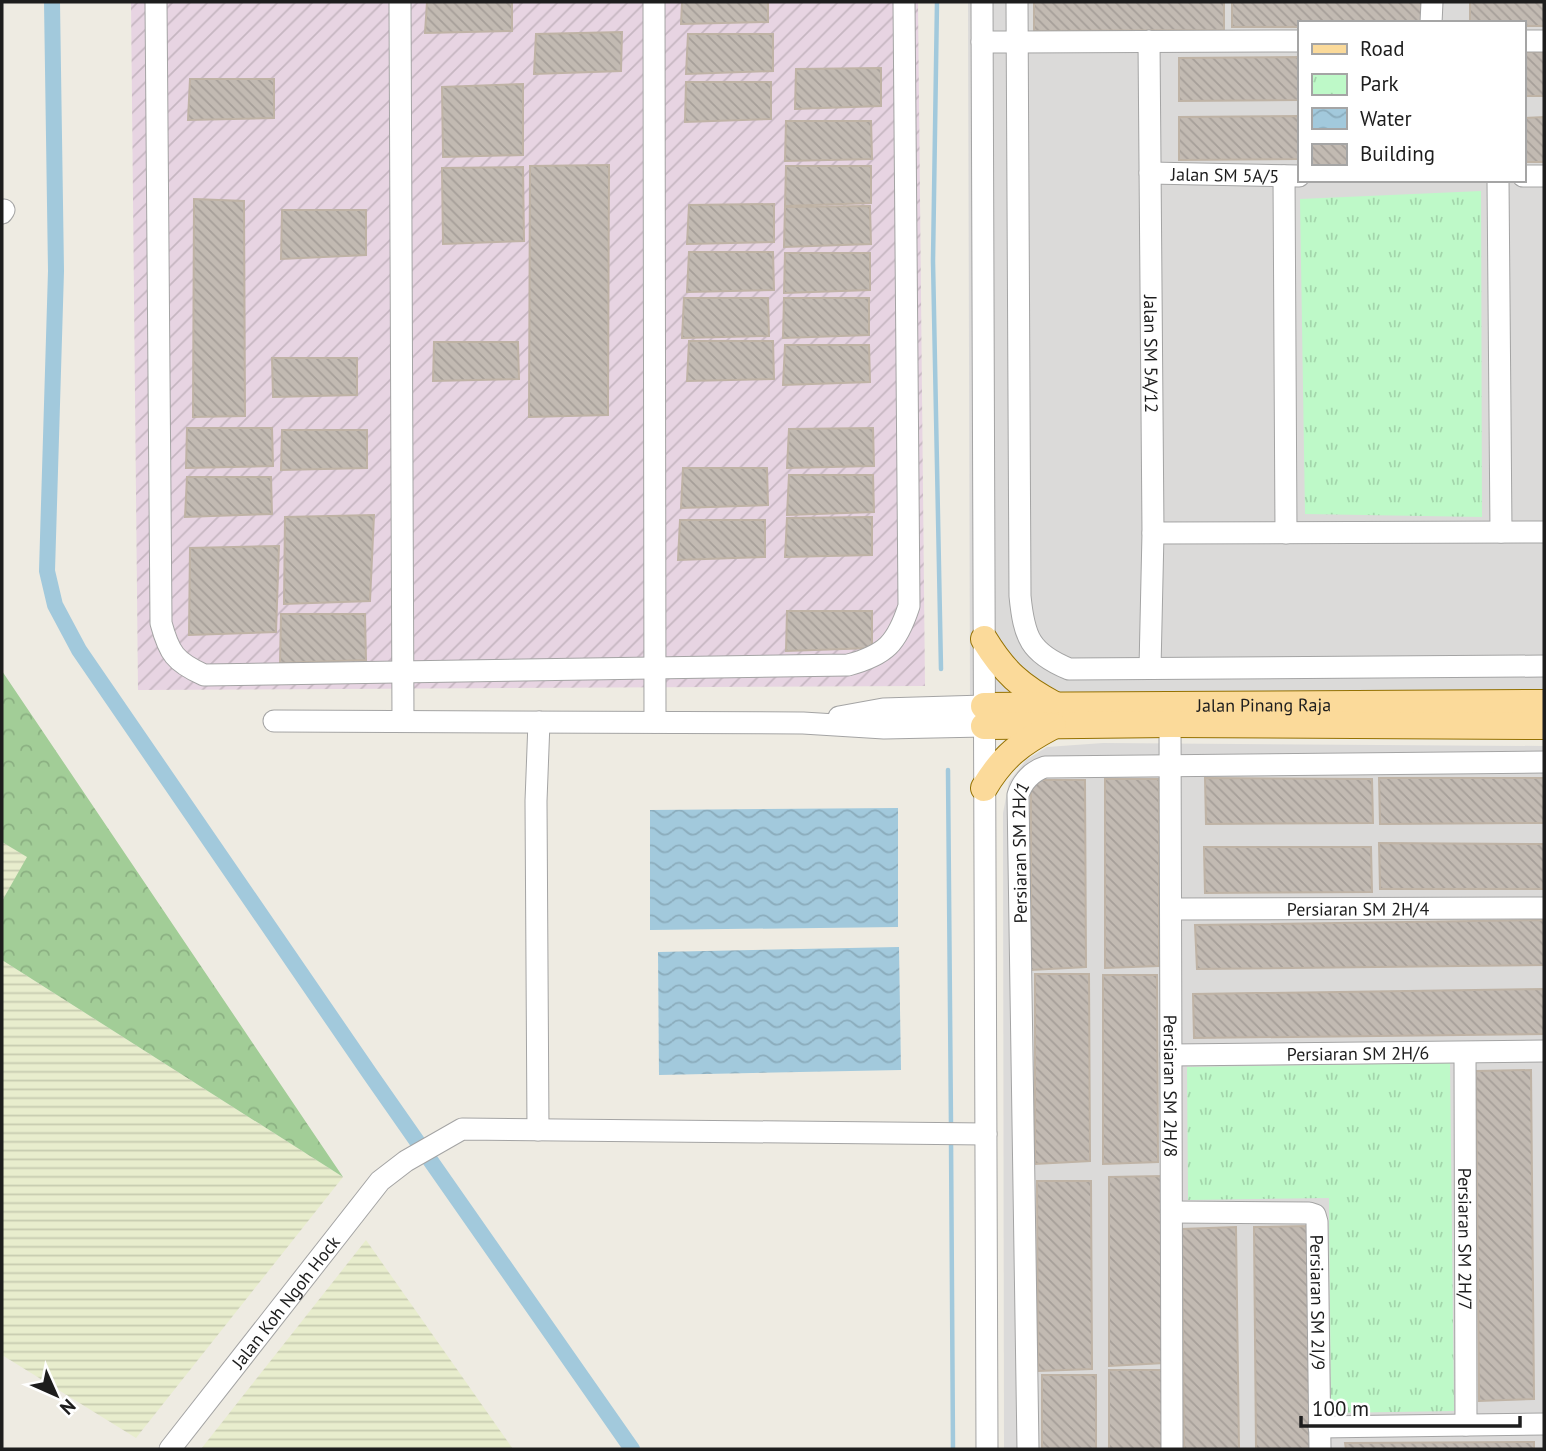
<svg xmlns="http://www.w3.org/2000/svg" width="1546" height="1451" viewBox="0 0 1546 1451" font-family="'PT Sans',sans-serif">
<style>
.residential{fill:#dbdad9;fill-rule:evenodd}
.industrial{fill:url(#industrial-furrows)}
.farmland{fill:url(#farmland-rules)}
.forest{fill:url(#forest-crowns)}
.park{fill:url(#park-tufts)}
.water{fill:url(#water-waves)}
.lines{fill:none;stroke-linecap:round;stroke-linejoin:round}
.stream{stroke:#a2c9dc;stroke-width:4.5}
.canal{stroke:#a2c9dc;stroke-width:16}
.building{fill:url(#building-back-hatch);stroke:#bfb3a5;stroke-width:2}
.minor-casing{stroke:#a4a4a4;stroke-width:23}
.major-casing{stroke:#947101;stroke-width:28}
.minor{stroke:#fff;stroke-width:21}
.major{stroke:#fbda9a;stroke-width:26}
.labels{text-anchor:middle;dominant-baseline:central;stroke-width:7;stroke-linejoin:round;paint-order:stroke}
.street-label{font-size:18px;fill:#1d1d1d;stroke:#fff}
</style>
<defs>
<pattern id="industrial-furrows" width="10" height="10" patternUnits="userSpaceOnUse" patternTransform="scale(1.75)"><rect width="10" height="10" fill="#e7d4e2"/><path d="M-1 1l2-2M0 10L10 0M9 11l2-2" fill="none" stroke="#c6b6c1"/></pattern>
<pattern id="farmland-rules" width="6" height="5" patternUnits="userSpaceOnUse" patternTransform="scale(1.75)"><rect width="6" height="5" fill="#e8edcd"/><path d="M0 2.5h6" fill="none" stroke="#c7cbb0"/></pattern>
<pattern id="forest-crowns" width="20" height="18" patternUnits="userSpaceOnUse" patternTransform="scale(1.75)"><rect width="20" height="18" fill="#a2cd97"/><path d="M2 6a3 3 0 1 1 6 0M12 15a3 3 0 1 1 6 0" fill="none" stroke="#8bb082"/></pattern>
<pattern id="park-tufts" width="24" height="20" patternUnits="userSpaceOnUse" patternTransform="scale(1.75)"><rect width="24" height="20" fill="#bef9c8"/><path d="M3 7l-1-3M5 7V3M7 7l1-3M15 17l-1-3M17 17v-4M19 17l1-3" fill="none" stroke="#a3d5ab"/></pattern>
<pattern id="water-waves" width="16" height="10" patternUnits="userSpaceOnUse" patternTransform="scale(1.75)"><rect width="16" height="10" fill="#a2c9dc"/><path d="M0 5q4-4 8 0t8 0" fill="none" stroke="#8bacbc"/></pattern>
<pattern id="building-back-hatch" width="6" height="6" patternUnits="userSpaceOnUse" patternTransform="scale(1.75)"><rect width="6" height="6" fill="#c2bab2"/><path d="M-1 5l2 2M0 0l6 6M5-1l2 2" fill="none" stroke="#a69f99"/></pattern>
</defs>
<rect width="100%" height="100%" fill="#eeebe2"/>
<g class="residential">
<path d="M 968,2 L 1544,2 L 1544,699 L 970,704 ZM 1299,23 L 1523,23 L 1523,180 L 1299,180 Z"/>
<polygon points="1103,743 1544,746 1544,1449 1004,1449 1003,813 1009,782 1026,760 1047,747"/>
</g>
<polygon class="industrial" points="131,2 918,2 925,686 138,690"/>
<g class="farmland">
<polygon points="2,842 28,857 2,901"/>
<polygon points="2,960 343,1177 136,1438 2,1355"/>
<polygon points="366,1240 513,1449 201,1449"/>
</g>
<polygon class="forest" points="2,671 343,1177 2,960 2,901 27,857 2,842"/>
<g class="park">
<polygon points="1481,191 1482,517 1305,514 1300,199"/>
<polygon points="1450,1063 1454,1411 1331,1413 1329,1198 1188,1200 1187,1067"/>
</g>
<g class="water">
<polygon points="898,808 898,927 650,930 650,810"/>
<polygon points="899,947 901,1070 659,1075 658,952"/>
</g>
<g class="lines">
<g class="stream">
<polyline points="937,2 933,261 941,669"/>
<polyline points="948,770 951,1126"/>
<polyline points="951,1138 953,1449"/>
</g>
<polyline class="canal" points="52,2 56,271 47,571 55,605 79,650 370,1074 632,1449"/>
</g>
<g class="building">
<polygon points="427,2 512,2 512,31 425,33"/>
<polygon points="682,2 768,2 768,22 681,24"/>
<polygon points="1034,2 1224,2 1224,30 1034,31"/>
<polygon points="1232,2 1422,2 1422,23 1299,23 1299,27 1232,27"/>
<polygon points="1470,2 1544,2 1544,26 1523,26 1523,23 1470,23"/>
<polygon points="622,32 621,71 534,74 536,34"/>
<polygon points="688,34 773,34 773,71 686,74"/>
<rect x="1523" y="52" width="21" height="44"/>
<polygon points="1299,57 1299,100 1179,101 1179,58"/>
<polygon points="881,68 881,106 795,109 796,69"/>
<polygon points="190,79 274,79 274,118 188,120"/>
<polygon points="686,82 771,82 771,119 685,122"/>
<polygon points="523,84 523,155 443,157 442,87"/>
<polygon points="1299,116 1299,159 1179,160 1179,117"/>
<polygon points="1544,117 1544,162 1523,162 1523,118"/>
<polygon points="786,121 871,121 872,159 785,161"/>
<polygon points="609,165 608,415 529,417 530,166"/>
<polygon points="786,166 871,166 871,203 785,206"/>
<polygon points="523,167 524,241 443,244 442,168"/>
<polygon points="194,199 244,201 245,416 193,417"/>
<polygon points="774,204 774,242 687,244 689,205"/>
<polygon points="870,206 871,244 784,247 785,207"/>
<polygon points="282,210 366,210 366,255 281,259"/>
<polygon points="689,252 773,252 774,290 687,292"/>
<polygon points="785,253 870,253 870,290 784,293"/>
<polygon points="684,298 768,298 769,336 682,338"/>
<polygon points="784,298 869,298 869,335 783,338"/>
<polygon points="689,341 773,341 774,379 687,381"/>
<polygon points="434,342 518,342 519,379 433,381"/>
<polygon points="785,345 869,345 870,382 783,385"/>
<polygon points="272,358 357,358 357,395 273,397"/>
<polygon points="187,428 272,428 273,466 186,468"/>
<polygon points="873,428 874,466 787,468 789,429"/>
<polygon points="282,430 367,430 367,468 281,470"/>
<polygon points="683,468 767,468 768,505 681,508"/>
<polygon points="789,475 873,475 874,512 787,515"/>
<polygon points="187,477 271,477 272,514 185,517"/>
<polygon points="374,515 370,601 284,604 285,517"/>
<polygon points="872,517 872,555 785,557 787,518"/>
<polygon points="680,520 765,520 765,557 678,560"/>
<polygon points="279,546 276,632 189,635 190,548"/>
<polygon points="787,611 872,611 872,648 786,651"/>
<polygon points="281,614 365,614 366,660 280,663"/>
<polygon points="1205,778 1372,779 1373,823 1206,824"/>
<polygon points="1379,778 1544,778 1544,823 1380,824"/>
<polygon points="1105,779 1159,779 1159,966 1105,968"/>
<polygon points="1031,780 1085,780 1086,967 1031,970"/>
<polygon points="1379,843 1544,844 1544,889 1380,889"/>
<polygon points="1204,847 1371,847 1372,892 1205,893"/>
<polygon points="1544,920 1544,965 1197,969 1195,925"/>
<polygon points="1035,974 1089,974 1090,1161 1035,1164"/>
<polygon points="1103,975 1157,975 1158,1162 1103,1164"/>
<polygon points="1544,989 1544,1034 1194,1038 1193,994"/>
<polygon points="1531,1070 1534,1399 1479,1401 1476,1071"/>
<polygon points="1163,1176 1164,1363 1109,1366 1109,1177"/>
<polygon points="1037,1181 1091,1181 1092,1369 1038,1371"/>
<polygon points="1308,1226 1311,1449 1256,1449 1254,1227"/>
<polygon points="1236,1227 1239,1449 1184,1449 1182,1229"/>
<rect x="1109" y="1370" width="54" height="79"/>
<rect x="1042" y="1375" width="54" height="74"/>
<polygon points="1534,1442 1534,1449 1346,1449 1345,1443"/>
</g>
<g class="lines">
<defs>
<g id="minor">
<path d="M 156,2 L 161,623 C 169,653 175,662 204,675 L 848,665 C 886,655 897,643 909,606 L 904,2"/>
<polyline points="400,2 403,721"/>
<polyline points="654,2 655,722"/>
<polyline points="982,2 987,1449"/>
<path d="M 1017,2 L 1020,596 C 1024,637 1030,653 1069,669 L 1544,666"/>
<polyline points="1431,23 1432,2"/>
<path id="s1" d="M 1149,41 L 1153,533 L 1150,668"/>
<polyline points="1523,41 1544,41"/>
<polyline points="982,42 1299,41"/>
<path id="s2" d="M 1150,173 L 1299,176"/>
<polyline points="1284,176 1286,533"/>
<polyline points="1523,176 1544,176"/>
<polyline points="1498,180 1501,532"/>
<polyline points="2,213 4,210"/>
<polyline points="1153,533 1544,532"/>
<polyline points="839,717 883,709 984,706"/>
<polyline points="274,721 803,723 884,728 984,726"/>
<path id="s3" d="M 1170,724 L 1172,1449"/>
<path id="s4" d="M 1171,909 L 1544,908"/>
<path id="s5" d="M 1465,1053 L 1466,1425"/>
<path id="s6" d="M 1171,1055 L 1544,1051"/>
<polyline points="538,1130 536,801 539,722"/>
<path id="s7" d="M 1172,1212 L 1309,1213 L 1315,1215 L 1317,1222 L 1320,1449"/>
<polyline points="1319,1427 1544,1424"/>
<path id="s8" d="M 170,1449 L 380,1181 L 406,1161 L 462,1129 L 986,1134"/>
<path id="s9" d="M 1028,1449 L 1018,795 C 1022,782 1032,771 1045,767 L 1544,762"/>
</g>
<g id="major">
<path d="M 984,639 C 1004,672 1021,687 1055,705"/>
<path id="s10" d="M 984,706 L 1544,703"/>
<polyline points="984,726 1170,724 1544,726"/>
<path d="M 984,788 C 1003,756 1021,743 1053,726"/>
</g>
</defs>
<use href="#minor" class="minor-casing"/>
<use href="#major" class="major-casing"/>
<use href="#minor" class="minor"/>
<use href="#major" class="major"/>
</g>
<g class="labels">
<g class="street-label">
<text stroke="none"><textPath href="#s2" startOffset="75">Jalan SM 5A/5</textPath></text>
<text stroke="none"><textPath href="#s1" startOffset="313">Jalan SM 5A/12</textPath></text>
<text stroke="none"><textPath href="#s10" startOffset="280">Jalan Pinang Raja</textPath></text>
<text stroke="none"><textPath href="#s9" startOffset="597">Persiaran SM 2H/1</textPath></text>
<text stroke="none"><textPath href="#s4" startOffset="187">Persiaran SM 2H/4</textPath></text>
<text stroke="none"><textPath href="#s6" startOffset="187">Persiaran SM 2H/6</textPath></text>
<text stroke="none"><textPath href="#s3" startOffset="362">Persiaran SM 2H/8</textPath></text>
<text stroke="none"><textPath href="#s5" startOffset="186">Persiaran SM 2H/7</textPath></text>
<text stroke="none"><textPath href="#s8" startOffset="187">Jalan Koh Ngoh Hock</textPath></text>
<text stroke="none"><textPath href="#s7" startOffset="231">Persiaran SM 2I/9</textPath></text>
</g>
</g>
<rect width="1546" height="1451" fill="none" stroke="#1d1d1d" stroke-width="7"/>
<rect x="1298" y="21" width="228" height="161" fill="#ffffff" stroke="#a5a5a5" stroke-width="2"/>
<rect x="1312" y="44" width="35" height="10" fill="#fbda9a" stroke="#a5a5a5" stroke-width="2"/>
<text x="1360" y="56" font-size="21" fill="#1d1d1d">Road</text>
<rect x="1312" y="74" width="35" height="21" fill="url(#park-tufts)" stroke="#a5a5a5" stroke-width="2"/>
<text x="1360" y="91" font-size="21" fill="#1d1d1d">Park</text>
<rect x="1312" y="108" width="35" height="21" fill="url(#water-waves)" stroke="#a5a5a5" stroke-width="2"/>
<text x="1360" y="126" font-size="21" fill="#1d1d1d">Water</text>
<rect x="1312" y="144" width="35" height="21" fill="url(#building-back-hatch)" stroke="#a5a5a5" stroke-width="2"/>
<text x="1360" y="161" font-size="21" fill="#1d1d1d">Building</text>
<g transform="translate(56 1395) rotate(135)" stroke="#ffffff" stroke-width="5" paint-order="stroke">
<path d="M0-5L12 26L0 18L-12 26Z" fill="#1d1d1d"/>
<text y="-10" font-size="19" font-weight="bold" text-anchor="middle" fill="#1d1d1d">N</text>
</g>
<path d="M1301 1416v10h219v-10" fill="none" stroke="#1d1d1d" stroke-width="3.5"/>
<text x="1312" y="1416" font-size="21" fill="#1d1d1d" stroke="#ffffff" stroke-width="5" paint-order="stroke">100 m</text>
</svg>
